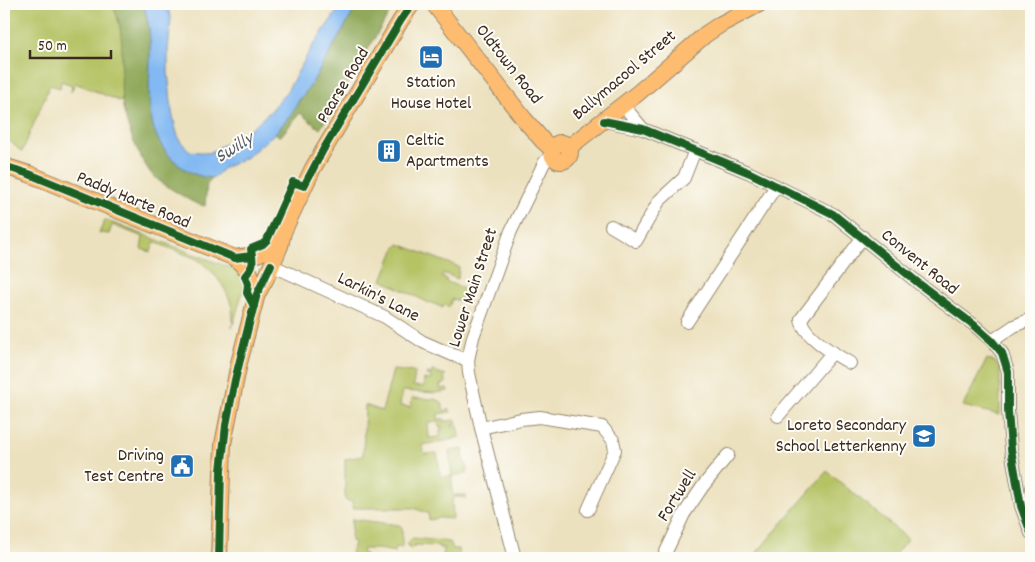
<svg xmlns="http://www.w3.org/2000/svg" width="1035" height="562" viewBox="0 0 1035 562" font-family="Dekko,sans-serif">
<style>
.green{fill:#b5c365;stroke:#787642;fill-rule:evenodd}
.forest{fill:#90a95a;stroke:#666a3c}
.water{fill:#83b9f2;stroke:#5f7288}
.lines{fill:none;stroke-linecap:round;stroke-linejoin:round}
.minor-casing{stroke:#94866e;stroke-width:14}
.major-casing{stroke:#94866e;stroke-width:18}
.minor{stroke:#fff;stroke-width:12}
.major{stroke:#fdbc70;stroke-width:16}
.cycleway-casing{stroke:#fdfcf7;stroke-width:11}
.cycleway{stroke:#1b5e20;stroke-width:8}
.labels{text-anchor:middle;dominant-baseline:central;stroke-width:4;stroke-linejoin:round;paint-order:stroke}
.street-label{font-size:18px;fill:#3b2a1e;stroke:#fdfcf7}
.poi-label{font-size:18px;fill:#3b2a1e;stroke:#fdfcf7;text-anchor:end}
.water-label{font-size:19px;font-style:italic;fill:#545c68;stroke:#fdfcf7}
</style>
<rect width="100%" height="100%" fill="#fdfcf7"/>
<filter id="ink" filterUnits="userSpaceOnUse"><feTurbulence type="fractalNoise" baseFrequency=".02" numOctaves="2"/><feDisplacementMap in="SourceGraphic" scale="10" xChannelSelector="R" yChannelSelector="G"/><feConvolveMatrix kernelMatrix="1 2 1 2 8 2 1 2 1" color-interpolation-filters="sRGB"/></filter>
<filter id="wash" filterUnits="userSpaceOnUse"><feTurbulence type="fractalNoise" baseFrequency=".0096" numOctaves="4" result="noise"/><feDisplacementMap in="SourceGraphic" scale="20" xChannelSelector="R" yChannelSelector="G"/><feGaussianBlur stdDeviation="1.12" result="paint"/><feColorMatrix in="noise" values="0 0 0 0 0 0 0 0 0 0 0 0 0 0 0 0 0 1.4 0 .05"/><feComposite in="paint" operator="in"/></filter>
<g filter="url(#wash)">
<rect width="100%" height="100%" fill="#ece1be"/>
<g class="green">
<path d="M 6,4 L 112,4 C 127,33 122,70 122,102 L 75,83 L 71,92 L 72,85 L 61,81 L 60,88 L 50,85 L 22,152 L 4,136 L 4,9 Z"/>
<path d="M 105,220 L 231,268 L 239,272 L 245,284 L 232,328 C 237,300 219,275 197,259 L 154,242 L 151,252 L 141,249 L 143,237 L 112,225 L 109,234 L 99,233 Z"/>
<polygon points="399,244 459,267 458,279 443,273 441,277 445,278 447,282 465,289 460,301 452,299 449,307 444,305 443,308 430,302 429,303 382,280 394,250"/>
<polygon points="987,359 995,362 1000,369 1000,415 963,406"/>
<path d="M 393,370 L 415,372 L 413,386 L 423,387 L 424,379 L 431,380 L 431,376 L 426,375 L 427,373 L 431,374 L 432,371 L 446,375 L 444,376 L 446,383 L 440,385 L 441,389 L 447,388 L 448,391 L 436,393 L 402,391 L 400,406 L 411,407 L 412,398 L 435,399 L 442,402 L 444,411 L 450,409 L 451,412 L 438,414 L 438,419 L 444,419 L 444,421 L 456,420 L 457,424 L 452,425 L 452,427 L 458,426 L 460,437 L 455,438 L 455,439 L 422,445 L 424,454 L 437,453 L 441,477 L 452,476 L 449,451 L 463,449 L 464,463 L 466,463 L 468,473 L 452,476 L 452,495 L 467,495 L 466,498 L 456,497 L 452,500 L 453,519 L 440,518 L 429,520 L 428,513 L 413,508 L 353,508 L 352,502 L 345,500 L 345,459 L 363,456 L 365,405 L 382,411 ZM 438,421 L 439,427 L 442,427 L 442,429 L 440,430 L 440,437 L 429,438 L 428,423 Z"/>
<polygon points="827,471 908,539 892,558 752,558"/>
<polygon points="352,519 399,525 402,527 402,548 396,547 395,552 378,549 363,549 362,553 366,554 365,558 350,558 354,542 351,541"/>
<polygon points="413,538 450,542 453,549 458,549 459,558 443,558 444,548 439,548 439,546 416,545 410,549 407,543"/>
</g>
<g class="forest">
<path d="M 112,4 L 143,4 C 164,58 127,122 178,164 C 189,173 199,177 213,178 L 207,183 L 205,206 C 195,204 189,200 181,195 C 170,188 158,182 150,172 C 138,155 124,122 122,101 C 119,68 128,34 112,4 Z"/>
<path d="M 358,4 L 395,4 L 320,129 L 300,113 L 280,137 L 275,133 C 288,119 297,103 309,88 Z"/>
</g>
<path class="water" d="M 143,4 L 166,4 L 171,18 L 168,51 L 168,72 L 172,112 L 176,130 L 180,141 L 190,151 L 209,153 L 250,129 L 271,111 L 287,91 L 312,47 L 336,13 L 339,4 L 358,4 L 309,88 L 299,100 L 291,115 L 275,133 L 247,157 L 224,168 L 213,178 C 199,177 189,173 178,164 C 127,122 164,58 143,4 Z"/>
</g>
<g filter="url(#ink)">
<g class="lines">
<defs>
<g id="minor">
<polyline points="623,105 643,129"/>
<polyline points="604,121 643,129 750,173 833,214 922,286 974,325 992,341 1002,353 1008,372 1008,411 1011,449 1021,506 1031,533"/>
<polyline points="611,226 636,241 659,201 684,178 695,150"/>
<polyline points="271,265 385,317 423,342 453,355 468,360"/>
<polyline points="687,322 776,186"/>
<polyline points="992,341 1014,326 1031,319"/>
<path d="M 850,363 C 836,355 803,336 801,319 L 863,237"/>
<polyline points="778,416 833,352"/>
<polyline points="481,428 521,419 540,417 602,427 613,440 615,450 588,510"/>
<polyline points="515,558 481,428 469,373 468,360 473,337 511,231 544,163 552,153"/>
<polyline points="663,558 684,514 703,486 728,455"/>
</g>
<g id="major">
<polyline points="434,4 524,119 543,141 552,149"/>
<circle cx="561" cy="152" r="9"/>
<polyline points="568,148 638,93 706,34 721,24 759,4"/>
<path d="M 4,166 L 29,174 L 235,258 C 259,255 264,254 281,235"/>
<polyline points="235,258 249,271 257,294"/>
<polyline points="219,558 223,444 239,363 257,294 266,278 280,246 283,232 313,168 401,20 412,4"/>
</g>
</defs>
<use href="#minor" class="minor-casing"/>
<use href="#major" class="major-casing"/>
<use href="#minor" class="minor"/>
<use href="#major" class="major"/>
<defs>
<g id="cycleway">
<polyline points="604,121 643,129 750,173 833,214 922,286 974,325 992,341 1002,353 1008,372 1008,411 1011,449 1021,506 1031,533"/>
<polyline points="4,166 29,174 235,258 252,256"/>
<path d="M 254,306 L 247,293 L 248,284 L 245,276 C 255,264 253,263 251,249 L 263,244 L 267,240 L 293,182 L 304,186 L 323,150 L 401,20 L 412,4"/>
<polyline points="219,558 221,470 226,425 235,380 249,324 257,294 271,265"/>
</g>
</defs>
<use href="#cycleway" class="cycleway-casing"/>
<use href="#cycleway" class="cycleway"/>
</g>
</g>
<defs>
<symbol id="hotel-square" viewBox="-11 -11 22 22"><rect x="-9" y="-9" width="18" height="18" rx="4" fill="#1f6fb2" stroke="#fdfcf7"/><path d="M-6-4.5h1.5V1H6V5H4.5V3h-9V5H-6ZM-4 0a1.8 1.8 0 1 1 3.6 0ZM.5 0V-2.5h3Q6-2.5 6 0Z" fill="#fff"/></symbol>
<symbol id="building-square" viewBox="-11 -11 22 22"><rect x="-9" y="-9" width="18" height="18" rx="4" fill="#1f6fb2" stroke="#fdfcf7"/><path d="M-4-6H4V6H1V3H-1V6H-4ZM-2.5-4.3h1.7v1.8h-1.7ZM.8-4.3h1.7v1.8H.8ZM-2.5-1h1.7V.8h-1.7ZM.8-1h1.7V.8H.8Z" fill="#fff"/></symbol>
<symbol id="school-square" viewBox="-11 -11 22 22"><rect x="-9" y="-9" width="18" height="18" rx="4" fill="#1f6fb2" stroke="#fdfcf7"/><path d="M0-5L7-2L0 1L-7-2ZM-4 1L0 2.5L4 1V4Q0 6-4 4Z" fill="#fff"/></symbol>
<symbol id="civic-square" viewBox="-11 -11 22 22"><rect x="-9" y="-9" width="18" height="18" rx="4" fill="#1f6fb2" stroke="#fdfcf7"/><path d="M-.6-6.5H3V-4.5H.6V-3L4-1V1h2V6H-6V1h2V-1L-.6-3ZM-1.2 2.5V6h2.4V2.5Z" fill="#fff"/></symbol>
</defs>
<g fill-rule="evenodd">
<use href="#hotel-square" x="417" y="43" width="28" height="28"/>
<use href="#building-square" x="375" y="137" width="28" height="28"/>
<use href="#school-square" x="910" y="422" width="28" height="28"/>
<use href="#civic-square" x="168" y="452" width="28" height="28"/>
</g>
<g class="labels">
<g class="street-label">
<text transform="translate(508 65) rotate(52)">Oldtown Road</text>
<text transform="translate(625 76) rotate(-40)">Ballymacool Street</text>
<text transform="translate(344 86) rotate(-59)">Pearse Road</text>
<text transform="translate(133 201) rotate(23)">Paddy Harte Road</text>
<text transform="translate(919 263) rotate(39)">Convent Road</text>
<text transform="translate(474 288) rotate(-72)">Lower Main Street</text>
<text transform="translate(378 298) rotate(27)">Larkin's Lane</text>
<text transform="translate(678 496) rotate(-58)">Fortwell</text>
</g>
<g class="poi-label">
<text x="431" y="83" text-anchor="middle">Station<tspan x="431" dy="21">House Hotel</tspan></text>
<text x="406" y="141" text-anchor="start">Celtic<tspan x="406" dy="21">Apartments</tspan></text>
<text x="906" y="426">Loreto Secondary<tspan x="906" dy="21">School Letterkenny</tspan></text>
<text x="164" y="456">Driving<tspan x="164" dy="21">Test Centre</tspan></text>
</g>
<g class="water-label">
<text transform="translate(235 149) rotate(-32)">Swilly</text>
</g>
</g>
<rect width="1035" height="562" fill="none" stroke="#fdfcf7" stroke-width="20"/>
<path d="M30 50v8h81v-8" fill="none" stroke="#3b2a1e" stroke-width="2.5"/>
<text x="38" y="50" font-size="15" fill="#3b2a1e" stroke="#fdfcf7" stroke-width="4" paint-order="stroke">50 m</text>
</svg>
